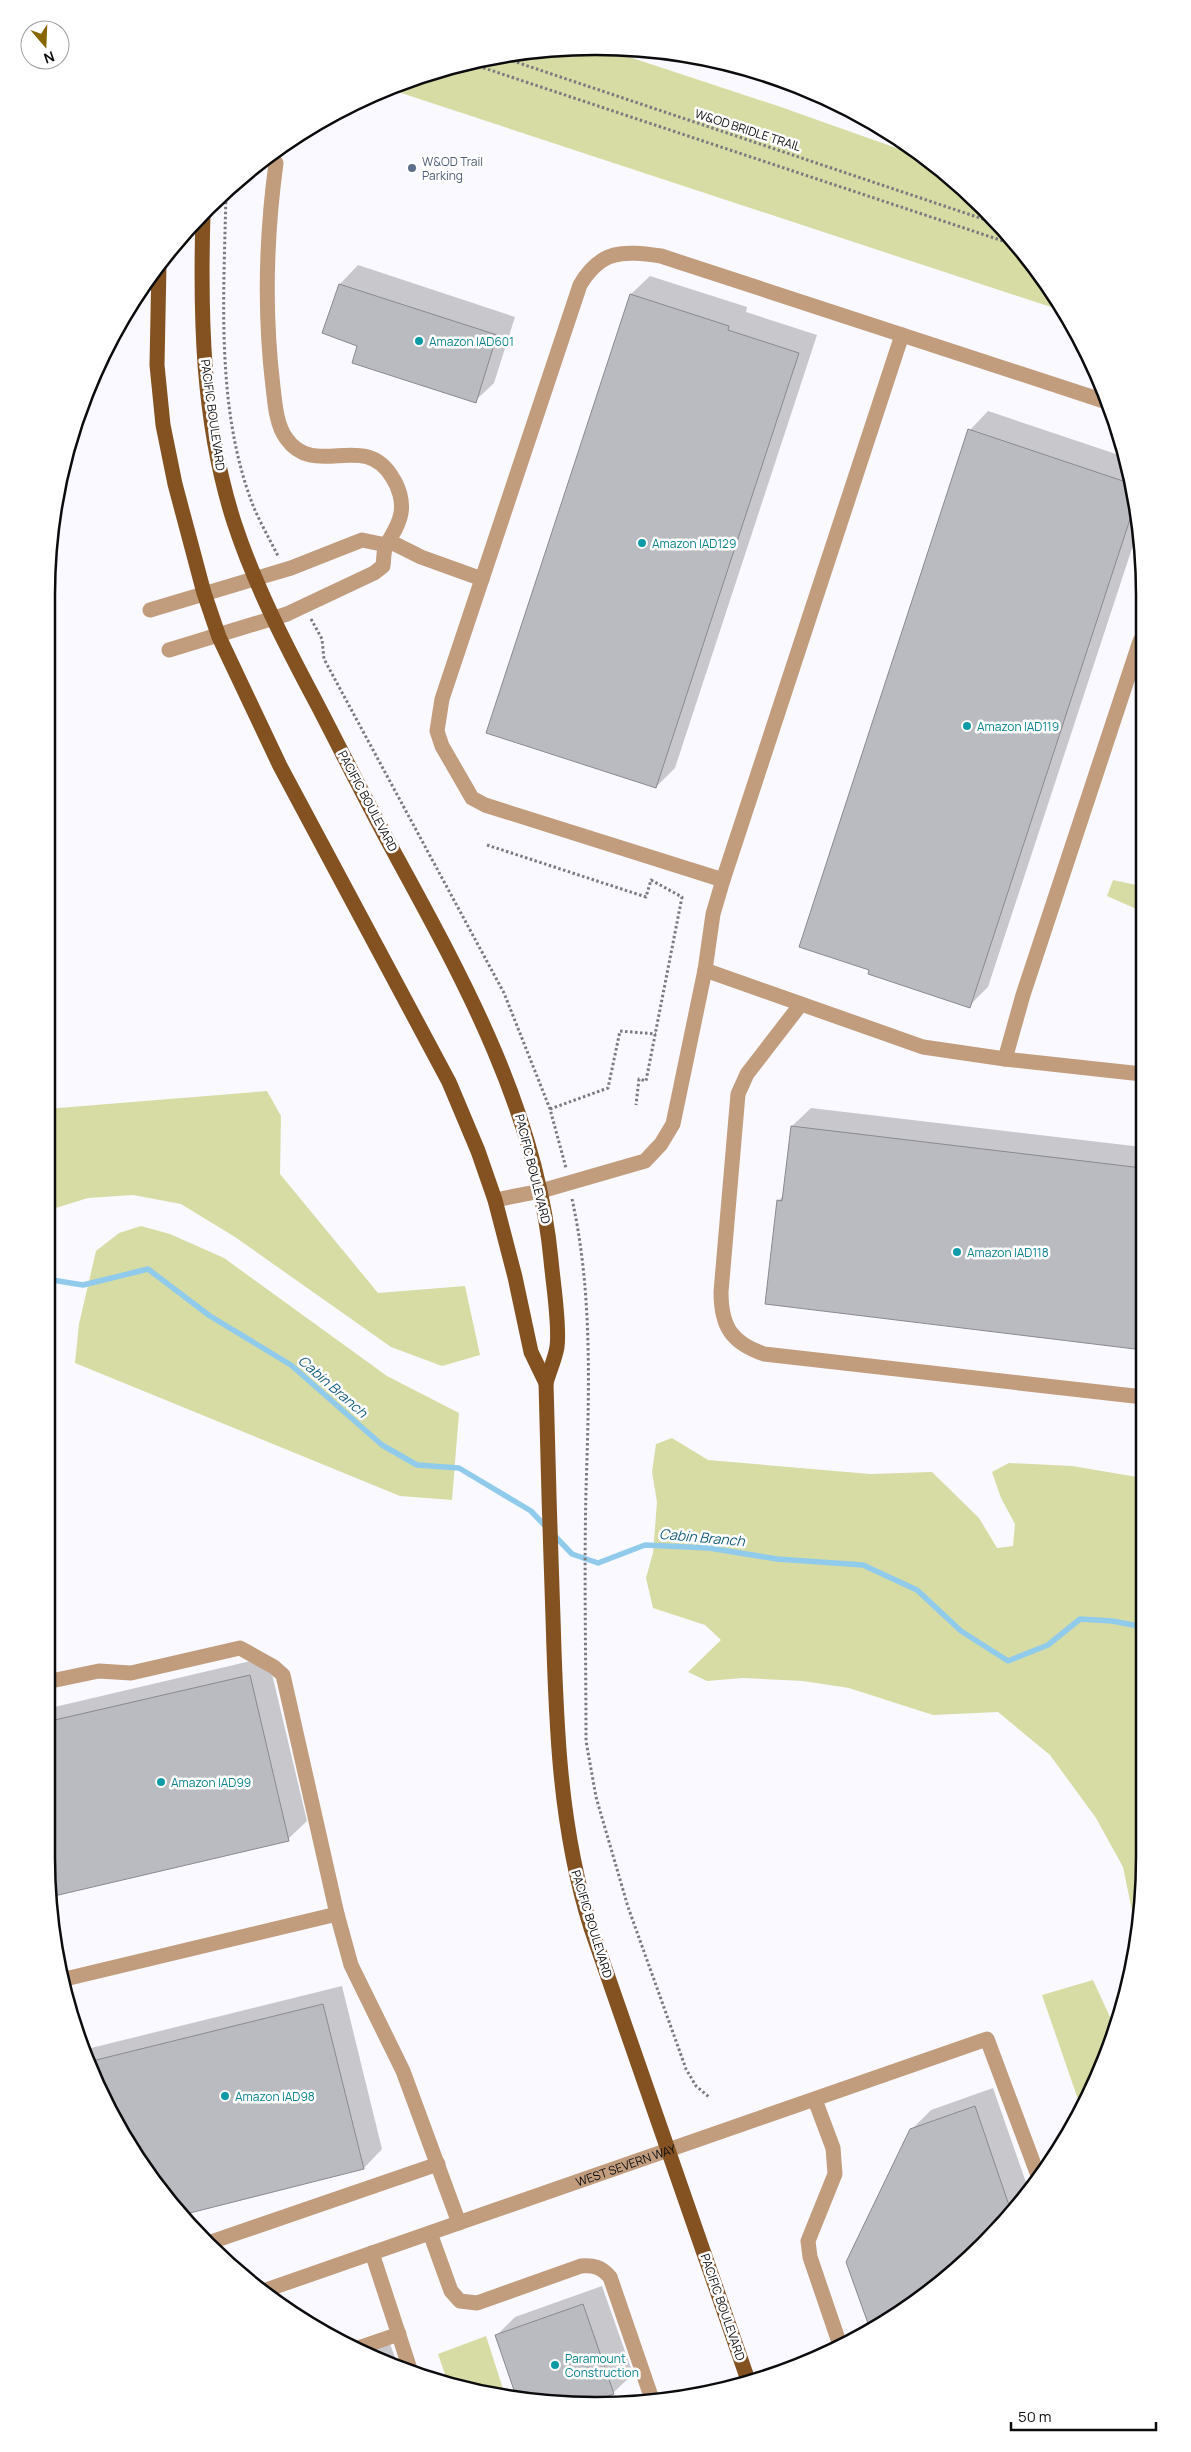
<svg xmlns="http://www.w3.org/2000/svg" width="1191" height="2452" viewBox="0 0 1191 2452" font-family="Manrope,sans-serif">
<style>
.green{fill:#d7dca5}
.shadow{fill:#0003}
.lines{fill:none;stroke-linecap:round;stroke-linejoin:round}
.stream{stroke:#90cbeb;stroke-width:5.5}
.building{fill:#babbc1;stroke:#898a90}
.path{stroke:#7b7b7f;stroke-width:3;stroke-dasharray:2.5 2.5;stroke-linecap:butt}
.minor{stroke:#c19d7e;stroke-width:15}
.major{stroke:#845221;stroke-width:15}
.service-dot{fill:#5c6f8a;stroke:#fff;stroke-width:2}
.culture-dot{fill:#0f9aa8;stroke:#fff;stroke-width:2}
.labels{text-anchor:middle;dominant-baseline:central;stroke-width:5;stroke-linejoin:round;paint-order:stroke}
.street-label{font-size:12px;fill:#0c0c0e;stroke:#fff}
.service-label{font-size:12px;fill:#4e5e75;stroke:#fff;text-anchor:start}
.culture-label{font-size:12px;fill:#0d838f;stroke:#fff;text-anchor:start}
.water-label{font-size:14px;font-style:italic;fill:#165e7e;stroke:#fff}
.rim{fill:none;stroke:#0c0c0e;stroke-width:2.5}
</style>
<rect width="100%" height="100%" fill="#f9f9ff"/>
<g class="green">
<polygon points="596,46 778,106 930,160 1031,261 1060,310 386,88 489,57"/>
<polygon points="1113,880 1141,886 1141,911 1107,896"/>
<polygon points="267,1091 281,1116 280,1174 378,1293 465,1286 480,1355 442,1366 391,1347 235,1237 181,1204 133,1195 88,1198 46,1211 46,1109"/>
<polygon points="141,1226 170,1234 224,1258 387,1376 459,1413 452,1500 400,1496 75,1363 79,1324 96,1251 119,1233"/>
<polygon points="672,1438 708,1460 870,1474 932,1472 979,1518 997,1548 1013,1546 1015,1524 1001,1498 992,1472 1009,1463 1072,1466 1143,1478 1145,1857 1134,1964 1130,1979 1135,1925 1123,1867 1096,1818 1050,1755 998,1712 933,1715 849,1688 803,1681 743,1678 707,1681 688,1672 721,1640 705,1625 653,1608 646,1578 653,1553 657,1502 652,1472 656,1444"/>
<polygon points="1093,1980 1115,2028 1103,2067 1081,2108 1042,1995"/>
<polygon points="486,2336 506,2398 488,2395 448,2383 438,2354"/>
</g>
<g class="shadow">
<polygon points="358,265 515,317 494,383 475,401 359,345 340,284"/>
<polygon points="650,276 747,307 746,312 817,335 675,768 656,787 631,294"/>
<polygon points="988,411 1122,456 1140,524 988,987 969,1006 970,430"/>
<polygon points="811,1108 1142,1147 1143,1348 778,1201 784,1195 792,1126"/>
<polygon points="268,1657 307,1821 288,1839 46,1856 46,1709"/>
<polygon points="342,1986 382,2149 364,2168 181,2214 160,2191 120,2131 83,2050"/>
<polygon points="993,2088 1029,2191 1008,2219 930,2292 871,2329 848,2262 912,2129 931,2110"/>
<polygon points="602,2286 633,2374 614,2392 581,2404 496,2336 515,2317"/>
<polygon points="390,2344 399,2368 364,2353"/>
</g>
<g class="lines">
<g class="stream">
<polyline points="46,1279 83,1285 148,1269 210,1316 291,1365 382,1445 417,1465 459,1468 531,1511 546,1527"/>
<polyline points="552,1533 572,1554 598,1563 645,1545 709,1548 777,1559 863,1565 917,1590 961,1631 1008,1661 1048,1645 1080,1619 1112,1621 1144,1627"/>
</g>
</g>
<g class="building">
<polygon points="339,284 497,335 476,403 352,363 357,346 322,333"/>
<polygon points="630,294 729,326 728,330 799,353 656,788 486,733"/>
<polygon points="968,429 1129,483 1135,504 970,1008 868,974 869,970 799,947"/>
<polygon points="791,1126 1142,1168 1143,1350 765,1304 777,1200 782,1201"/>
<polygon points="250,1675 289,1841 50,1897 46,1856 46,1722"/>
<polygon points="323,2004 364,2169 182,2215 160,2191 120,2131 88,2062"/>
<polygon points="975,2106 1012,2214 930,2292 870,2329 846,2262 910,2129"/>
<polygon points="583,2304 614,2394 585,2404 560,2405 517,2399 495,2335"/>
</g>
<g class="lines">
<g class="path">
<polyline points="498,56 992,222"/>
<polyline points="469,63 1015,245"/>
<path d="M 226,192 C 224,296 215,409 254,508 C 261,524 270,540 278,556"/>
<polyline points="311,619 322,639 324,659 504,993 550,1109 566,1168"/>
<polyline points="487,845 646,897 651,880 682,897 646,1081 639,1079 636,1105"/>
<polyline points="550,1109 608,1088 620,1031 656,1034"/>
<path d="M 572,1199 C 593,1294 589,1394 586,1490 C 584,1573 586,1657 586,1741 L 596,1797 L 628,1907 L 686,2069 L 696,2086 L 709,2097"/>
</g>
<g class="minor">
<polyline points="389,541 421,557 482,579"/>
<polyline points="150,610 291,568 362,540 386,545"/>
<path d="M 169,650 L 287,614 L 374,573 L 383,566 C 384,560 383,550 387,544 C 392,534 399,526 401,513 C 403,501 399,487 392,477 C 364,430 315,480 286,438 C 276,424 275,403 273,387 C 264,312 266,237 276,163"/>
<path d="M 723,880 L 485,805 L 472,798 L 442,746 L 437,731 L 442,699 L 580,285 C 601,249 623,251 661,256 L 1107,402"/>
<polyline points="705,970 923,1047 1005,1059 1142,1074"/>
<path d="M 801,1004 L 747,1074 L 738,1094 L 721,1292 C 721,1327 732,1343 764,1354 L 1143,1397"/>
<polyline points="1005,1059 1023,995 1140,641"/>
<polyline points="495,1200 541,1191 645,1161 661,1144 673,1124 705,970 713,914 723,880 902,335"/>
<polyline points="46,1682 99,1671 131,1673 240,1648 274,1667 283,1675 337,1914 351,1965 403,2071 459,2223"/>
<polyline points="61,1980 337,1914"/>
<polyline points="815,2100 833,2148 835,2174 808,2241 810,2257 841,2348"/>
<path d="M 430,2233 L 451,2291 L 460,2301 L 477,2303 L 581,2266 C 594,2265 601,2267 610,2277 L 653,2402"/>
<polyline points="208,2243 438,2164"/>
<polyline points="372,2253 411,2372"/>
<path id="s1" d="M 263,2291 L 987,2039 L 1039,2178"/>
<polyline points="355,2349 399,2334"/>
</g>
<g class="major">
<path d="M 203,213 C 200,317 202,422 234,522 C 255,586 286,646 317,704 C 343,754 368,805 395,854 C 465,982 537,1113 551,1260 C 553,1283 560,1325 557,1347 C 555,1359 549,1372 546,1383 C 548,1461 550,1540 553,1618 C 556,1723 559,1827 591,1928 L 749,2383"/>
<polyline points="159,265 157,365 163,425 175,484 204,593 219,637 280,766 449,1082 478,1151 495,1200 515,1277 531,1352 546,1383"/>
</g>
</g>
<circle class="service-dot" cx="412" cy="168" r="5"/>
<g class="culture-dot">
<circle cx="419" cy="341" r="5"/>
<circle cx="642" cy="543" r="5"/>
<circle cx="967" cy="726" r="5"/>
<circle cx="957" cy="1252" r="5"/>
<circle cx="161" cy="1782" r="5"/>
<circle cx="225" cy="2096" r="5"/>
<circle cx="555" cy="2365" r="5"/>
</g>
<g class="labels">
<g class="street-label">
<text transform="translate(748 130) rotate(18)">W&amp;OD BRIDLE TRAIL</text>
<text transform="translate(213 415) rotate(82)">PACIFIC BOULEVARD</text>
<text transform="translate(368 801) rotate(62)">PACIFIC BOULEVARD</text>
<text transform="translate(533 1169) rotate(76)">PACIFIC BOULEVARD</text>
<text transform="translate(592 1924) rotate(73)">PACIFIC BOULEVARD</text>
<text stroke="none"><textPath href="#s1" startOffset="384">WEST SEVERN WAY</textPath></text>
<text transform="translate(723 2307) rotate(71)">PACIFIC BOULEVARD</text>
</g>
<g class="service-label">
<text x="422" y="161">W&amp;OD Trail<tspan x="422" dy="14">Parking</tspan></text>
</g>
<g class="culture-label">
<text x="429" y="341">Amazon IAD601</text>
<text x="652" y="543">Amazon IAD129</text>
<text x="977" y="726">Amazon IAD119</text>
<text x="967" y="1252">Amazon IAD118</text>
<text x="171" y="1782">Amazon IAD99</text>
<text x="235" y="2096">Amazon IAD98</text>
<text x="565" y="2358">Paramount<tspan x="565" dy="14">Construction</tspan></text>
</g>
<g class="water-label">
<text transform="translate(333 1386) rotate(41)">Cabin Branch</text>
<text transform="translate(702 1537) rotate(5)">Cabin Branch</text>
</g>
</g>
<path d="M0 0H1191V2452H0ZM595 55H596A540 540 0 0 1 1136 595V1857A540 540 0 0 1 596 2397H595A540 540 0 0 1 55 1857V595A540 540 0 0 1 595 55Z" fill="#fff" fill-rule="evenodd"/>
<path class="rim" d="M595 55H596A540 540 0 0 1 1136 595V1857A540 540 0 0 1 596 2397H595A540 540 0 0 1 55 1857V595A540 540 0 0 1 595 55Z"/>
<g transform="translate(45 45) rotate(161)"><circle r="24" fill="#ffffff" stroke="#9e9e9f"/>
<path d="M0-4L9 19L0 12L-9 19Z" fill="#896604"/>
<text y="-8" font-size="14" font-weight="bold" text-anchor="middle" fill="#0c0c0e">N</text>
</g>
<path d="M1011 2422v8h145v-8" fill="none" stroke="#0c0c0e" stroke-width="2.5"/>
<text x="1018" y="2422" font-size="15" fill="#0c0c0e" stroke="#ffffff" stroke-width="4" paint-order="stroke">50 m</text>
</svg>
